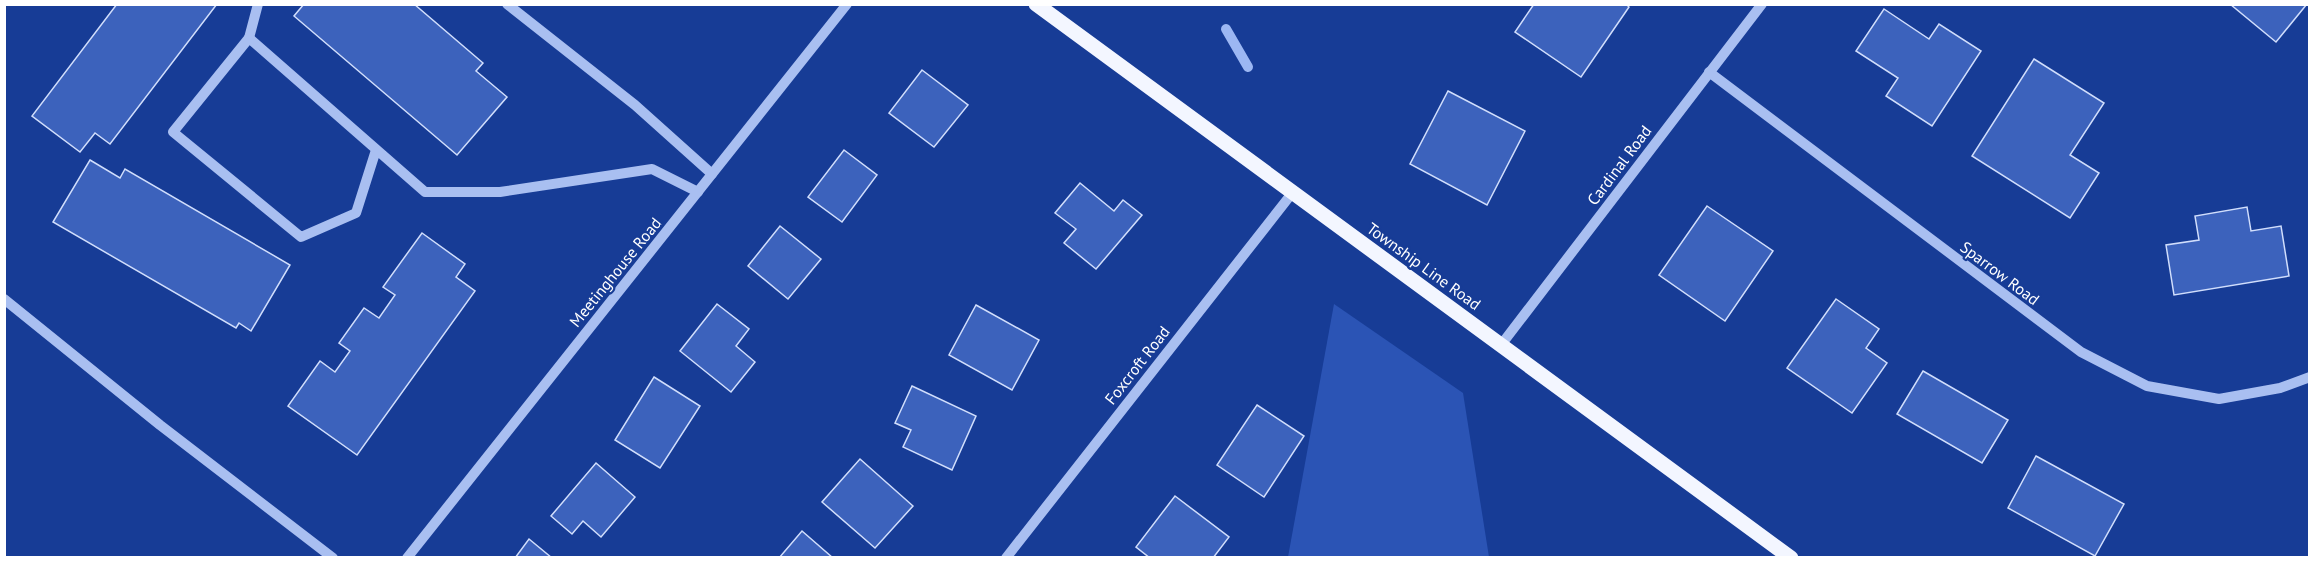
<svg xmlns="http://www.w3.org/2000/svg" width="2314" height="562" viewBox="0 0 2314 562" font-family="'PT Sans',sans-serif">
<style>
.green{fill:#2b54b5}
.lines{fill:none;stroke-linecap:round;stroke-linejoin:round}
.stream{stroke:#9cb7f3;stroke-width:10}
.building{fill:#3c62bc;stroke:#d1defc;stroke-width:1.5}
.minor{stroke:#a9bff1;stroke-width:10}
.major{stroke:#f3f6ff;stroke-width:15}
.labels{text-anchor:middle;dominant-baseline:central;stroke-width:4.5;stroke-linejoin:round;paint-order:stroke}
.street-label{font-size:16px;fill:#fff;stroke:#173c96}
</style>
<rect width="100%" height="100%" fill="#173c96"/>
<polygon class="green" points="1334,304 1463,393 1489,557 1288,557"/>
<g class="lines">
<polyline class="stream" points="1226,29 1248,67"/>
</g>
<g class="building">
<polygon points="117,4 217,4 110,144 95,133 80,152 32,116"/>
<polygon points="304,4 414,4 483,63 476,71 507,97 457,155 294,16"/>
<polygon points="1534,4 1626,4 1629,7 1581,77 1515,32"/>
<polygon points="2230,4 2307,4 2276,42"/>
<polygon points="1884,9 1929,39 1939,24 1981,51 1932,126 1886,96 1898,78 1856,51"/>
<polygon points="2034,59 2104,103 2070,155 2099,173 2070,218 1972,156"/>
<polygon points="922,70 968,105 934,147 889,113"/>
<polygon points="1448,91 1525,131 1487,205 1410,164"/>
<polygon points="844,150 877,175 842,222 808,197"/>
<polygon points="90,160 120,178 125,169 290,265 251,331 239,323 236,328 53,222"/>
<polygon points="1080,183 1114,211 1123,200 1142,215 1096,269 1064,243 1076,229 1055,213"/>
<polygon points="1707,206 1773,251 1725,321 1659,275"/>
<polygon points="2247,207 2251,231 2281,226 2289,276 2174,295 2166,245 2199,240 2195,216"/>
<polygon points="780,226 821,259 788,299 748,266"/>
<polygon points="422,233 465,264 456,277 475,291 357,455 288,406 320,361 335,372 350,351 339,343 364,308 379,318 395,295 383,287"/>
<polygon points="1836,299 1879,329 1866,348 1887,363 1852,413 1787,368"/>
<polygon points="717,304 749,329 736,346 755,362 731,392 680,351"/>
<polygon points="976,305 1039,340 1012,390 949,355"/>
<polygon points="1923,371 2008,420 1982,463 1897,414"/>
<polygon points="654,377 700,406 660,468 615,440"/>
<polygon points="912,386 976,416 952,470 903,447 911,430 895,423"/>
<polygon points="1257,405 1304,436 1264,497 1217,465"/>
<polygon points="2036,456 2124,504 2095,556 2008,508"/>
<polygon points="860,459 913,506 875,548 822,502"/>
<polygon points="596,463 635,497 601,537 583,521 572,534 551,516"/>
<polygon points="1175,496 1229,537 1213,558 1150,558 1136,547"/>
<polygon points="802,531 833,558 779,558"/>
<polygon points="529,539 552,558 515,558"/>
</g>
<g class="lines">
<g class="minor">
<polyline points="507,4 635,105 712,174"/>
<polyline points="249,38 258,4"/>
<polyline points="1709,72 2081,352 2147,386 2219,399 2280,388 2310,377"/>
<polyline points="376,150 356,213 301,237 173,132 249,38 425,192 500,192 652,169 698,192"/>
<polyline points="4,299 160,425 333,558"/>
<polyline points="1501,345 1762,4"/>
<polyline points="407,558 847,4"/>
<polyline points="1006,558 1293,192"/>
</g>
<polyline class="major" points="1036,4 1791,558"/>
</g>
<g class="labels">
<g class="street-label">
<text transform="translate(1619 165) rotate(-53)">Cardinal Road</text>
<text transform="translate(1424 266) rotate(36)">Township Line Road</text>
<text transform="translate(615 272) rotate(-51)">Meetinghouse Road</text>
<text transform="translate(2000 273) rotate(37)">Sparrow Road</text>
<text transform="translate(1137 365) rotate(-52)">Foxcroft Road</text>
</g>
</g>
<rect width="2314" height="562" fill="none" stroke="#ffffff" stroke-width="12"/>
</svg>
